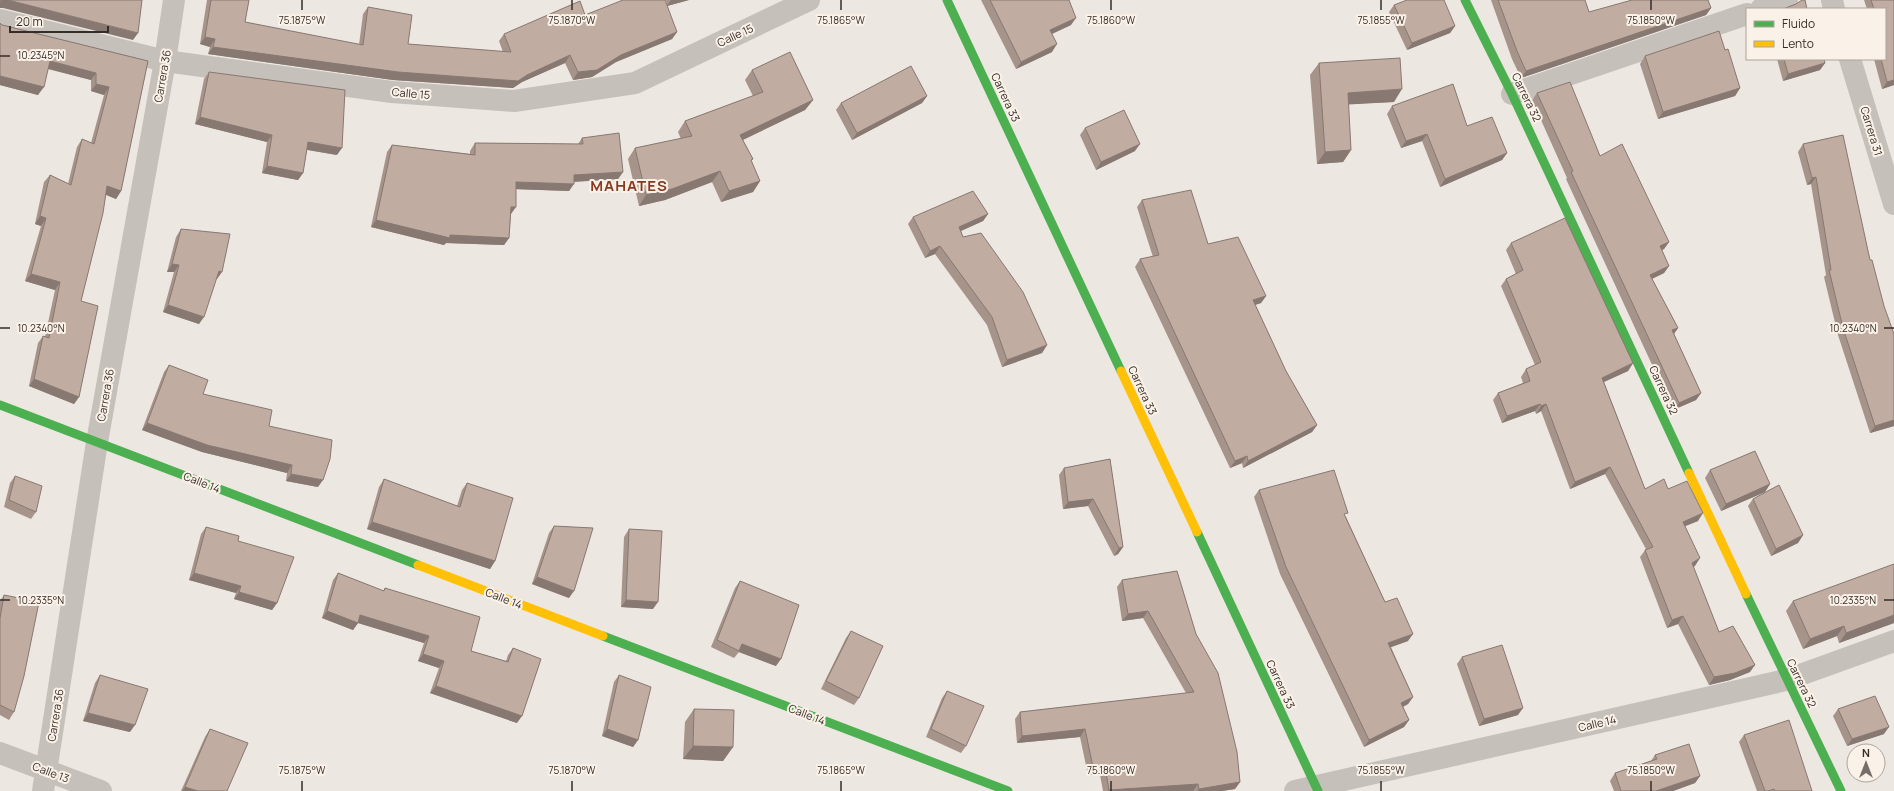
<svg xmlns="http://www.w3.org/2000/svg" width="1894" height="791" viewBox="0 0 1894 791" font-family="Manrope,sans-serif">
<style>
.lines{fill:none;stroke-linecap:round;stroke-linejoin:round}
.street{stroke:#c6c0ba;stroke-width:22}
.fast{stroke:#4caf50;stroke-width:9}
.slow{stroke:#ffc107;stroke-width:9}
.wall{fill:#a6948b}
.shaded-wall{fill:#877871}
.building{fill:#c1aca2;stroke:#877871}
.ticks{fill:none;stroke:#372d28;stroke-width:1.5}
.labels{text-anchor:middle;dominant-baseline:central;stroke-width:4;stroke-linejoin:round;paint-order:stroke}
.street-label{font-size:11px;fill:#372d28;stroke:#faf2e8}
.district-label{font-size:15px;font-weight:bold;letter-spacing:1px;fill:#883a1f;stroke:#faf2e8}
.ticks-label{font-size:10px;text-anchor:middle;fill:#372d28;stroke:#faf2e8;stroke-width:4;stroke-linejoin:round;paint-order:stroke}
</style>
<rect width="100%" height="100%" fill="#ede7e1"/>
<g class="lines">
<g class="street">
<polyline points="1832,0 1834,9"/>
<polyline points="1761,9 1787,0"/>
<polyline points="0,20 165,61 392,92 514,101 635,83 809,0"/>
<polyline points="1850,59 1894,204"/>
<polyline points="1512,94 1747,14"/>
<polyline points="0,753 101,791"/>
<polyline points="43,791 97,442 165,61 174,0"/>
<polyline points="1295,791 1786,680 1894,641"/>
</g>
<g class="fast">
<polyline points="947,0 1121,371"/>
<polyline points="1465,0 1512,94 1689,473"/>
<polyline points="0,405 418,565"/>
<polyline points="1197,532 1318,791"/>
<polyline points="1746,594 1841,791"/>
<polyline points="603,636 1008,791"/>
</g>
<g class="slow">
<polyline points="1121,371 1197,532"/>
<polyline points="1689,473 1746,594"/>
<polyline points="418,565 603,636"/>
</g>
</g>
<g class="wall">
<polygon points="207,0 249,0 245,22 359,45 363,14 368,7 408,44 503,52 499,41 504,34 585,15 677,32 672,39 616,62 592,77 573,80 565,63 522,82 513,88 393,80 208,54 210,47 200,44"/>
<polygon points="666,0 689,0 667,6"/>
<polygon points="981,0 1069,0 1071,25 1052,34 1052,52 1016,69"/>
<polygon points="1491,0 1585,0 1589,12 1711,8 1706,15 1521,78 1512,59"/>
<polygon points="1864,0 1894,0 1894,85 1882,89 1874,59 1885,59 1885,9 1867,9"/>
<polygon points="1394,5 1455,26 1450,33 1407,50 1389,12"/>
<polygon points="0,23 2,25 148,61 121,191 116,199 106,195 81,301 79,397 74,404 29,386 38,343 43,336 45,337 55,290 25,281 41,226 35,224 44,182 50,175 68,184 77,147 82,139 91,143 104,95 91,91 91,80 48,69 38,95 0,85"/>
<polygon points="1645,56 1740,88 1735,96 1658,119 1640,64"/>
<polygon points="1777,59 1824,59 1825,63 1820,70 1783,81"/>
<polygon points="1319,63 1394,102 1348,104 1351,150 1343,162 1317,164 1310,75"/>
<polygon points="752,70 813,100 805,110 743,140 753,159 751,161 760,181 753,192 721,202 712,182 665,200 639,206 628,159 635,148 681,139 678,132 685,121 753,96 745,80"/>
<polygon points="209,72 337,155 307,150 303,173 298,180 262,173 267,142 195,124 204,79"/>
<polygon points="1537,93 1600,156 1669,242 1664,249 1662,250 1669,266 1664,273 1652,279 1678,328 1674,334 1701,393 1696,400 1673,410 1566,179 1567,178 1532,100"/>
<polygon points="927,96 922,103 852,140 836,110 841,103"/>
<polygon points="1392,106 1467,126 1507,153 1502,160 1440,187 1422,141 1401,148 1387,114"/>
<polygon points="1085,128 1135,151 1096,170 1080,135"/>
<polygon points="1843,135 1894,426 1870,433 1838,335 1824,277 1826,275 1811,184 1807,185 1798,152 1803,144"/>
<polygon points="582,138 623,172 618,179 574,182 569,191 516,189 511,214 509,238 504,245 446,243 444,245 371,227 387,152 392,145 470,154 470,151 475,143 578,144"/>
<polygon points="1142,200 1208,244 1266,296 1261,303 1255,305 1286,371 1317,425 1312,432 1243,468 1242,463 1230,468 1135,267 1140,259 1153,257 1137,207"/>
<polygon points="988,214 983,221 961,231 963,237 1047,345 1042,353 1002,367 987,325 935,254 925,258 908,224 913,217"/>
<polygon points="181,229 217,279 216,279 199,324 163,312 174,272 167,272 176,237"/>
<polygon points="1511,243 1633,363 1628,371 1604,382 1645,489 1668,489 1698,521 1685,526 1695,566 1693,567 1719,632 1750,672 1730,680 1709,685 1678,624 1667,628 1640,557 1646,549 1605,474 1570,489 1541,411 1536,414 1535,411 1502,423 1493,400 1498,393 1523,383 1521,377 1526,369 1535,365 1501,286 1506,279 1516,274 1506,250"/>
<polygon points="169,365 203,394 269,426 318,487 286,481 287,473 202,452 142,430 164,372"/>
<polygon points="1110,459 1123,547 1118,554 1114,556 1088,506 1063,509 1059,475 1064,468"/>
<polygon points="1710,470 1770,484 1765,492 1721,511 1705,478"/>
<polygon points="15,476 36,512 31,519 4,507 10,483"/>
<polygon points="384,479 457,506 462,490 467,483 495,561 490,569 367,529 379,487"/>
<polygon points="1259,490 1346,517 1385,602 1408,641 1391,647 1413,697 1408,704 1403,707 1409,720 1404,727 1364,747 1280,574 1254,497"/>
<polygon points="1753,499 1803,535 1798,543 1771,556 1748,506"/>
<polygon points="554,526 569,598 532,584 549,533"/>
<polygon points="206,527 238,541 277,603 272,610 234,599 236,593 189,580 201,534"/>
<polygon points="629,529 653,609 621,607 624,537"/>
<polygon points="1177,571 1240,782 1235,789 1222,791 1103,791 1100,775 1088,775 1080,737 1017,743 1015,719 1020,712 1186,693 1143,618 1122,621 1117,587 1122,580"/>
<polygon points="338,573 383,591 385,588 471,651 506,661 508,655 513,648 517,723 430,693 439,668 418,661 424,643 358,623 353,630 322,618 333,580"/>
<polygon points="740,581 776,666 739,652 734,658 711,647 735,588"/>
<polygon points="4,595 14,712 9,720 0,715 0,601"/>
<polygon points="1793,601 1894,623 1839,643 1837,636 1803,649 1786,611"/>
<polygon points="851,631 859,698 854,705 821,689 846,638"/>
<polygon points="1462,657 1518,715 1479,726 1457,664"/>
<polygon points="100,675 130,732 83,721 95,683"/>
<polygon points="619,675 638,740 633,747 602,736 614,682"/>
<polygon points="947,691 966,746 961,753 926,737 942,698"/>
<polygon points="694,709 733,747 723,761 683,759 685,722"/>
<polygon points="1838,709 1884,734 1847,746 1833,716"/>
<polygon points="210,729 227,791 181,791 205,737"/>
<polygon points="1744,735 1812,791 1757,791 1739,742"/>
<polygon points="1655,755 1700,776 1695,783 1673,791 1614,791 1610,781 1615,773 1651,761"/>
</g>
<g class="shaded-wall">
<polygon points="2,0 8,0 138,33 133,40 3,8 0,8 0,2"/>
<polygon points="671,0 689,0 667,6"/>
<polygon points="1711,8 1706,15 1521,78 1526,71"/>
<polygon points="1076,18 1071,25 1045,37 1050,30"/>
<polygon points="1455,26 1450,33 1407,50 1412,43"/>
<polygon points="677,32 672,39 616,62 592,77 573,80 578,72"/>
<polygon points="205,37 215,39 210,47 200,44"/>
<polygon points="1057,44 1052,52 1016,69 1021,62"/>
<polygon points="213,47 527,75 570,55 565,63 522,82 513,88 393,80 208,54"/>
<polygon points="50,61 96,73 91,80 45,68"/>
<polygon points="1825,63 1820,70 1783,81 1788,74"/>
<polygon points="0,76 44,87 38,95 0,85"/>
<polygon points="1894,80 1894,85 1882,89 1887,82"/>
<polygon points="96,84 109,87 104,95 91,91"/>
<polygon points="1740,88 1735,96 1658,119 1663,112"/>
<polygon points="1402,89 1394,102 1339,105 1348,93"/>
<polygon points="927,96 922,103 852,140 857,133"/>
<polygon points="813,100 805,110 732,145 740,135"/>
<polygon points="200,117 272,135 267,142 195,124"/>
<polygon points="1427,134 1422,141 1401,148 1406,141"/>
<polygon points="308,142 342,148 337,155 303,149"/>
<polygon points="1140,144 1135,151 1096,170 1101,162"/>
<polygon points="1351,150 1343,162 1317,164 1325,152"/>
<polygon points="1507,153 1502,160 1440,187 1445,179"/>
<polygon points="267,166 303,173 298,180 262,173"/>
<polygon points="720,171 712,182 665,200 639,206 646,195"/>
<polygon points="623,172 618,179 569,182 574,175"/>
<polygon points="1816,177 1811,184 1807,185 1812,178"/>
<polygon points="760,181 753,192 721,202 729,191"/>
<polygon points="516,182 574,184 569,191 511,189"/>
<polygon points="107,186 121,191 116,199 102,193"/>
<polygon points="511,207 516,207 511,214"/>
<polygon points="988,214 983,221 954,234 959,227"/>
<polygon points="40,216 46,218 41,226 35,224"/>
<polygon points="376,220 450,235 509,238 504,245 446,243 444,245 371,227"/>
<polygon points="1669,242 1664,249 1655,253 1660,246"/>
<polygon points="940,246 935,254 925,258 930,251"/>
<polygon points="172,264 179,265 174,272 167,272"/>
<polygon points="1669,266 1664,273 1645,282 1650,275"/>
<polygon points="219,271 222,272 217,279 213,279"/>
<polygon points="31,274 60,282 55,290 25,281"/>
<polygon points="1266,296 1261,303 1248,307 1253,300"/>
<polygon points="168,305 204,317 199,324 163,312"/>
<polygon points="1678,328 1673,335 1672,330"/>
<polygon points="1047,345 1042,353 1002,367 1007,360"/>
<polygon points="1633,363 1628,371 1597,385 1602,378"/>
<polygon points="34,379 79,397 74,404 29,386"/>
<polygon points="1701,393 1696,400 1673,410 1679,403"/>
<polygon points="1540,404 1535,411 1502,423 1507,416"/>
<polygon points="1546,404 1541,411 1536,414 1541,406"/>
<polygon points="1894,420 1894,426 1870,433 1875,426"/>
<polygon points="147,423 292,465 287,473 202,452 142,430"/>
<polygon points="1317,425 1312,432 1243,468 1248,461"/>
<polygon points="1247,456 1242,463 1230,468 1235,461"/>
<polygon points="1610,467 1605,474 1570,489 1575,482"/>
<polygon points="291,474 323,480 318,487 286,481"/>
<polygon points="1770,484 1765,492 1721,511 1726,504"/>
<polygon points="1093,499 1088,506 1063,509 1068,502"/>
<polygon points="1703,513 1698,521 1678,529 1683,522"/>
<polygon points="372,522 495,561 490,569 367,529"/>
<polygon points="1803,535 1798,543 1771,556 1776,549"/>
<polygon points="1123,547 1118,554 1114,556 1119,548"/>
<polygon points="1700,558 1695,566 1687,570 1692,563"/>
<polygon points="194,573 241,586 236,593 189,580"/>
<polygon points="537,577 574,591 569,598 532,584"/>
<polygon points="239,592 277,603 272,610 234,599"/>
<polygon points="626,600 658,602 653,609 621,607"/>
<polygon points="327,611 360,615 429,636 424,643 358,623 353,630 322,618"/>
<polygon points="1148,611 1143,618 1122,621 1128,614"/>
<polygon points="1894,615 1894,623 1839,643 1846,633"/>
<polygon points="1683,616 1678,624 1667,628 1672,620"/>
<polygon points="1844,626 1837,636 1803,649 1810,639"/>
<polygon points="1413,634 1408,641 1383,650 1388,643"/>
<polygon points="742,644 781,659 776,666 739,652"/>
<polygon points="423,654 444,661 439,668 418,661"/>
<polygon points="1755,665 1750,672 1730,680 1709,685 1714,677"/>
<polygon points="436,686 522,716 517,723 430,693"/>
<polygon points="1413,697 1408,704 1396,710 1401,703"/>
<polygon points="1523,708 1518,715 1479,726 1484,719"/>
<polygon points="88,713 135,725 130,732 83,721"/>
<polygon points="1409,720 1404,727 1364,747 1369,740"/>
<polygon points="1889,727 1884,734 1847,746 1852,739"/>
<polygon points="607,729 638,740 633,747 602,736"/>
<polygon points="1085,729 1080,737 1017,743 1022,736"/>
<polygon points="693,746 733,747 723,761 683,759"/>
<polygon points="1093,767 1105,767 1100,775 1088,775"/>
<polygon points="1700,776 1695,783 1673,791 1656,791"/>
<polygon points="1240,782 1235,789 1222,791 1197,791 1199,789"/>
<polygon points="1198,784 1193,791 1108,791 1109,790"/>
<polygon points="185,787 198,791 182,791"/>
</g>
<g class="building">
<polygon points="0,0 142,0 138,33 8,0 2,0 0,2"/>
<polygon points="211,0 249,0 245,22 363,45 368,7 412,15 408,44 511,52 504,34 580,1 585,15 623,0 665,0 677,32 621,55 597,70 578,72 570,55 527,75 518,81 398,72 213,47 215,39 205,37"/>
<polygon points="990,0 1069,0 1076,18 1050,30 1057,44 1021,62"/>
<polygon points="1407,0 1444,0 1455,26 1412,43 1394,5"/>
<polygon points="1498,0 1585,0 1589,12 1632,0 1708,0 1711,8 1526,71 1517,51"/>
<polygon points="1802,0 1805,0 1807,9 1783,9 1796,4"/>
<polygon points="1871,0 1894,0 1894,80 1887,82 1881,59 1885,59 1885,9 1874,9"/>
<polygon points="0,23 2,25 148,61 121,191 107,186 103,213 81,301 98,306 79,397 34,379 43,336 49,338 60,282 31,274 46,218 40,216 50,175 71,185 82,139 94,144 109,87 96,84 96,73 50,61 44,87 0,76"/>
<polygon points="1719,31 1725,50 1728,49 1740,88 1663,112 1645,56"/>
<polygon points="790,52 813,100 740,135 753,159 751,160 760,181 729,191 720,171 672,189 646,195 635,148 692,136 685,121 763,92 752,70"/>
<polygon points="1400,58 1402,89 1348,93 1351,150 1325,152 1319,63"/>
<polygon points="1784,59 1824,59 1825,63 1788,74"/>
<polygon points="911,66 927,96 857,133 841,103"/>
<polygon points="209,72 345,90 342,148 308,142 303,173 267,166 272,135 200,117"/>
<polygon points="1570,82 1600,156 1622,144 1669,242 1660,246 1669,266 1650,275 1678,328 1672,330 1701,393 1679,403 1571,172 1573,171 1537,93"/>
<polygon points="1453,84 1467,126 1492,117 1507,153 1445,179 1427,134 1406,141 1392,106"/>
<polygon points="1124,110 1140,144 1101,162 1085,128"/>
<polygon points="619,133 623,172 574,175 574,184 516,182 516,207 511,207 509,238 450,235 450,238 376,220 392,145 475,155 475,143 583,144 582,138"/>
<polygon points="1843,135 1870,260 1872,260 1884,306 1894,334 1894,420 1875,426 1843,328 1829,270 1831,270 1816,177 1812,178 1803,144"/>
<polygon points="1191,190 1208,244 1238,237 1266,296 1253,300 1286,371 1317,425 1248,461 1247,456 1235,461 1140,259 1159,255 1142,200"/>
<polygon points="973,191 988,214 959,227 963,237 981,233 1023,292 1047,345 1007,360 992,317 940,246 930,251 913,217"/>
<polygon points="1565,218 1633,363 1602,378 1645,489 1664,479 1668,489 1687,481 1703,513 1683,522 1700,558 1692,563 1719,632 1733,626 1755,665 1735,673 1714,677 1683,616 1672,620 1645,550 1653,547 1610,467 1575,482 1546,404 1541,406 1540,404 1507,416 1498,393 1530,381 1526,369 1541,362 1506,279 1523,270 1511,243"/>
<polygon points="181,229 230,234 222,272 219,271 204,317 168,305 179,265 172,264"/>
<polygon points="169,365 208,380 203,394 272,410 269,426 332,440 330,459 323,480 291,474 292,465 207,445 147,423"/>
<polygon points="1755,451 1770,484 1726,504 1710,470"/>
<polygon points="1110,459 1123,547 1119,548 1093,499 1068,502 1064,468"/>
<polygon points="1334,470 1348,513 1344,514 1385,602 1397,598 1413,634 1388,643 1413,697 1401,703 1409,720 1369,740 1286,567 1259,490"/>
<polygon points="15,476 42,486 36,512 9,500"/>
<polygon points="384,479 460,507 467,483 513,498 495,561 372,522"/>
<polygon points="1779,485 1803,535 1776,549 1753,499"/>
<polygon points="554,526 593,528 574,591 537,577"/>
<polygon points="206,527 239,536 238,541 294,557 277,603 239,592 241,586 194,573"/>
<polygon points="629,529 662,531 658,602 626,600"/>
<polygon points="1894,564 1894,615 1846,633 1844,626 1810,639 1793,601"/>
<polygon points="1177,571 1196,634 1218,673 1237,752 1240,782 1199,789 1198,784 1109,790 1105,767 1093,767 1085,729 1022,736 1020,712 1194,692 1148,611 1128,614 1122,580"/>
<polygon points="338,573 384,591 385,588 480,617 471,651 508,662 513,648 541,659 522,716 436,686 444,661 423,654 429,636 360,615 358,623 327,611"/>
<polygon points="740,581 799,605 781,659 742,644 739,651 717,640"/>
<polygon points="4,595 39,602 24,676 14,712 0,705 0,618"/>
<polygon points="851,631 883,646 859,698 826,681"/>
<polygon points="1502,645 1523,708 1484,719 1462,657"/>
<polygon points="100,675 148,689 135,725 88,713"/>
<polygon points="619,675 651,687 638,740 607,729"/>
<polygon points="947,691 984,706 966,746 931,729"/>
<polygon points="1875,696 1889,727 1852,739 1838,709"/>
<polygon points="694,709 734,710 733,747 693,746"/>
<polygon points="1789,720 1812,791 1775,791 1774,789 1768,791 1765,791 1744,735"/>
<polygon points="210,729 248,743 227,791 198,791 185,787"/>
<polygon points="1689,744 1700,776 1656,791 1621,791 1615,773 1657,759 1655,755"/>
</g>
<path class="ticks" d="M 302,0 L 302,10M 572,0 L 572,10M 841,0 L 841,10M 1111,0 L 1111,10M 1381,0 L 1381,10M 1651,0 L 1651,10M 0,56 L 10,56M 0,328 L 10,328M 1884,328 L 1894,328M 0,600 L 10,600M 1884,600 L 1894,600M 302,781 L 302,791M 572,781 L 572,791M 841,781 L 841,791M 1111,781 L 1111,791M 1381,781 L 1381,791M 1651,781 L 1651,791"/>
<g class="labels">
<g class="street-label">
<text transform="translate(735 35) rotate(-25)">Calle 15</text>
<text transform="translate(162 76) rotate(-80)">Carrera 36</text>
<text transform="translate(411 93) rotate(5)">Calle 15</text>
<text transform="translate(1006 97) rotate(65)">Carrera 33</text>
<text transform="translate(1527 97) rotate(64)">Carrera 32</text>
<text transform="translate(1872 131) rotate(73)">Carrera 31</text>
<text transform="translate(1143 390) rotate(65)">Carrera 33</text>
<text transform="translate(1664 390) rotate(65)">Carrera 32</text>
<text transform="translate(105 395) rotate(-80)">Carrera 36</text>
<text transform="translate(202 482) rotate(21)">Calle 14</text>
<text transform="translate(504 598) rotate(21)">Calle 14</text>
<text transform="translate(1802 683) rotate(64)">Carrera 32</text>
<text transform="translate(1281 684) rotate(65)">Carrera 33</text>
<text transform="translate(807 714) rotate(21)">Calle 14</text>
<text transform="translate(55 715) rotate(-81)">Carrera 36</text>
<text transform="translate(1597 723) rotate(-13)">Calle 14</text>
<text transform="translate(51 772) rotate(21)">Calle 13</text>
</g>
<g class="district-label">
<text x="629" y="185">MAHATES</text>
</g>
</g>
<g class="ticks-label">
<text x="302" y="24">75.1875°W</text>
<text x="572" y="24">75.1870°W</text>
<text x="841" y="24">75.1865°W</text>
<text x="1111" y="24">75.1860°W</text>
<text x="1381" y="24">75.1855°W</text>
<text x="1651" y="24">75.1850°W</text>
<text x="41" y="59">10.2345°N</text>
<text x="41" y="332">10.2340°N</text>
<text x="1853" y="332">10.2340°N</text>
<text x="41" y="604">10.2335°N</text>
<text x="1853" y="604">10.2335°N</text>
<text x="302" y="774">75.1875°W</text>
<text x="572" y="774">75.1870°W</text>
<text x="841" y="774">75.1865°W</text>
<text x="1111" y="774">75.1860°W</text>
<text x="1381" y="774">75.1855°W</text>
<text x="1651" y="774">75.1850°W</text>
</g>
<rect x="1746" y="8" width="140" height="52" fill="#faf2e8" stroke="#aca39b"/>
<rect x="1754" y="21" width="20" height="6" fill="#4caf50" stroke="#aca39b"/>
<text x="1782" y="28" font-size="12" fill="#372d28">Fluido</text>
<rect x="1754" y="41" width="20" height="6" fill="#ffc107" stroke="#aca39b"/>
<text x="1782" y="48" font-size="12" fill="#372d28">Lento</text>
<g transform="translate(1866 763)"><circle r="19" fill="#faf2e8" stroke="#aca39b"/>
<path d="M0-3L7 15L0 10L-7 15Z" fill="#776e69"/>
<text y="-6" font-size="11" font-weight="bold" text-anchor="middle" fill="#372d28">N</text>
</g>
<path d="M10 26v6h98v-6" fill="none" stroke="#372d28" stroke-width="2"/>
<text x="16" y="26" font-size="12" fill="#372d28" stroke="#faf2e8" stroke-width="3" paint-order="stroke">20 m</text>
</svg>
